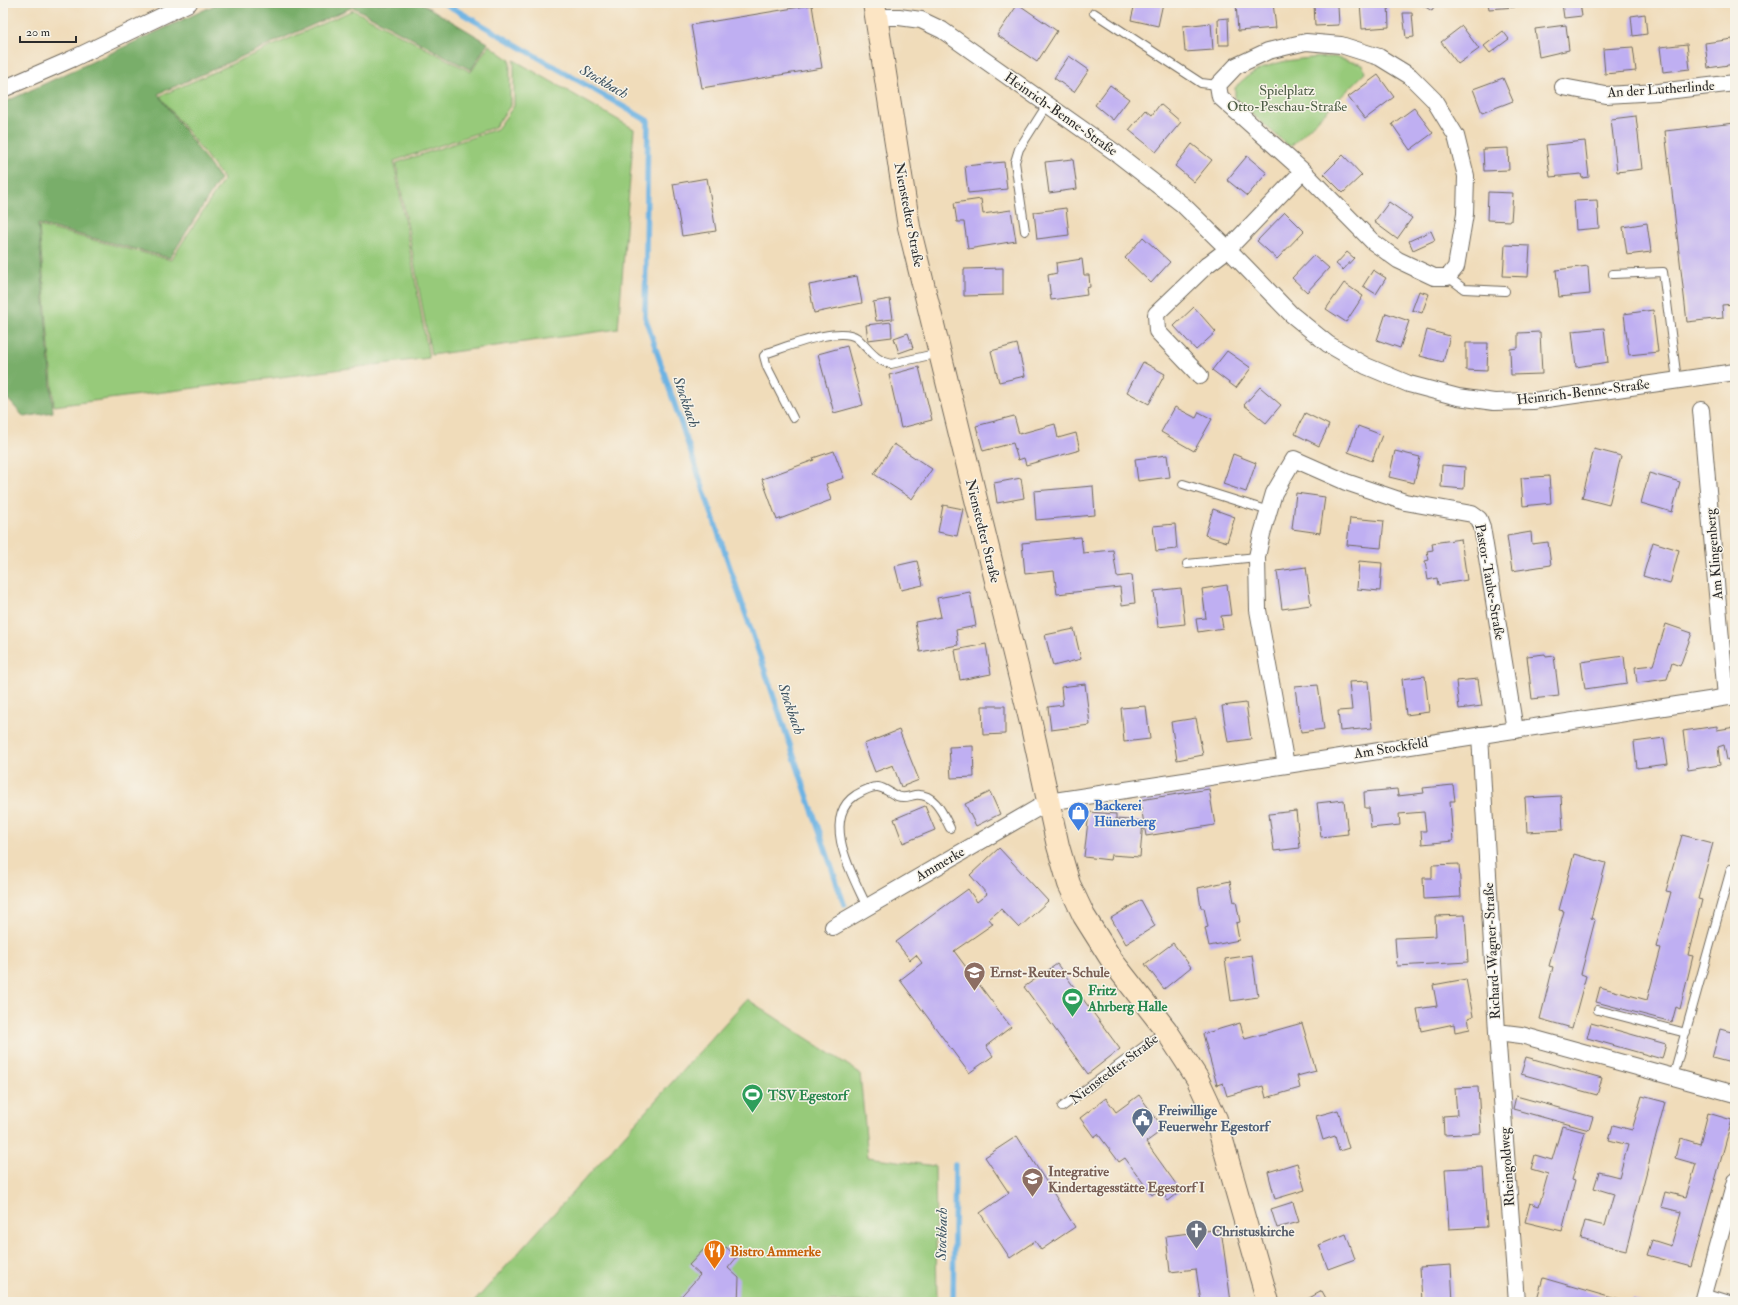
<svg xmlns="http://www.w3.org/2000/svg" width="1738" height="1305" viewBox="0 0 1738 1305" font-family="'IM FELL Double Pica',serif">
<style>
.green{fill:#97ca7a;stroke:#617a52}
.forest{fill:#79ae6a;stroke:#526c4a}
.lines{fill:none;stroke-linecap:round;stroke-linejoin:round}
.stream{stroke:#6db3e3;stroke-width:5.5}
.building{fill:#bfaff2}
.service-casing{stroke:#70695d;stroke-width:10}
.minor-casing{stroke:#70695d;stroke-width:18}
.secondary-casing{stroke:#70695d;stroke-width:24}
.service{stroke:#fff;stroke-width:8}
.minor{stroke:#fff;stroke-width:16}
.secondary{stroke:#fce5c4;stroke-width:22}
.labels{text-anchor:middle;dominant-baseline:central;stroke-width:3;stroke-linejoin:round;paint-order:stroke}
.street-label{font-size:14px;fill:#2b2b2b;stroke:#f7f3e8}
.park-label{font-size:14px;fill:#4b5b43;stroke:#f7f3e8}
.shop-label{font-size:14px;font-weight:bold;fill:#366cbe;stroke:#f7f3e8;text-anchor:start}
.education-label{font-size:14px;font-weight:bold;fill:#785e54;stroke:#f7f3e8;text-anchor:start}
.leisure-label{font-size:14px;font-weight:bold;fill:#27864d;stroke:#f7f3e8;text-anchor:start}
.service-label{font-size:14px;font-weight:bold;fill:#4e5e75;stroke:#f7f3e8;text-anchor:start}
.worship-label{font-size:14px;font-weight:bold;fill:#5b616d;stroke:#f7f3e8;text-anchor:start}
.food-label{font-size:14px;font-weight:bold;fill:#c56008;stroke:#f7f3e8;text-anchor:start}
.water-label{font-size:15px;font-style:italic;fill:#3f5462;stroke:#f7f3e8}
</style>
<rect width="100%" height="100%" fill="#f7f3e8"/>
<filter id="ink" filterUnits="userSpaceOnUse"><feTurbulence type="fractalNoise" baseFrequency=".025" numOctaves="2"/><feDisplacementMap in="SourceGraphic" scale="8" xChannelSelector="R" yChannelSelector="G"/><feConvolveMatrix kernelMatrix="1 2 1 2 8 2 1 2 1" color-interpolation-filters="sRGB"/></filter>
<filter id="wash" filterUnits="userSpaceOnUse"><feTurbulence type="fractalNoise" baseFrequency=".012" numOctaves="4" result="noise"/><feDisplacementMap in="SourceGraphic" scale="16" xChannelSelector="R" yChannelSelector="G"/><feGaussianBlur stdDeviation="0.9" result="paint"/><feColorMatrix in="noise" values="0 0 0 0 0 0 0 0 0 0 0 0 0 0 0 0 0 1.4 0 .05"/><feComposite in="paint" operator="in"/></filter>
<g filter="url(#wash)">
<rect width="100%" height="100%" fill="#f0dcba"/>
<g class="green">
<polygon points="353,10 471,72 489,45 510,60 510,106 495,127 394,161 429,358 54,406 39,226 171,260 224,179 160,96"/>
<path d="M 1334,57 L 1363,65 L 1365,73 L 1290,147 L 1235,99 L 1235,88 C 1258,60 1300,58 1334,57 Z"/>
<polygon points="514,60 634,129 618,329 431,355 396,163 497,129 514,106"/>
<polygon points="747,999 860,1073 868,1157 935,1166 937,1302 474,1302"/>
</g>
<polygon class="forest" points="219,3 421,3 488,43 471,70 353,7 158,94 220,179 170,258 38,224 53,412 24,417 3,394 3,103"/>
<g class="lines">
<g class="stream">
<polyline points="444,3 648,121 645,317 844,904"/>
<polyline points="953,1302 955,1165"/>
</g>
</g>
<g id="blocks">
<g class="building">
<polygon points="958,3 988,3 988,4 958,7"/>
<polygon points="1135,3 1163,3 1158,26 1131,20"/>
<polygon points="1236,3 1273,3 1276,28 1238,31"/>
<polygon points="1314,3 1349,3 1349,5 1338,6 1339,25 1315,26"/>
<polygon points="1360,3 1388,3 1389,27 1362,29"/>
<polygon points="1419,3 1437,3 1432,11"/>
<polygon points="1488,3 1514,3 1515,7 1489,9"/>
<polygon points="1562,3 1580,3 1582,16 1564,18"/>
<polygon points="1018,4 1057,31 1037,62 997,35"/>
<polygon points="812,5 822,68 702,88 691,25"/>
<polygon points="1403,13 1412,13 1414,37 1406,38"/>
<polygon points="1645,14 1647,34 1633,36 1631,16"/>
<polygon points="1228,18 1229,45 1219,45 1218,19"/>
<polygon points="1211,23 1213,50 1185,52 1183,26"/>
<polygon points="1566,25 1569,50 1539,57 1535,29"/>
<polygon points="1462,26 1479,49 1458,64 1441,42"/>
<polygon points="1503,31 1509,39 1490,53 1484,46"/>
<polygon points="1733,39 1735,64 1708,68 1705,43"/>
<polygon points="1687,44 1690,69 1663,72 1660,47"/>
<polygon points="1633,47 1636,71 1605,74 1603,49"/>
<polygon points="1069,56 1089,70 1074,92 1054,78"/>
<polygon points="1378,75 1394,97 1365,119 1348,97"/>
<polygon points="1503,78 1513,101 1482,113 1473,89"/>
<polygon points="1110,85 1129,99 1113,120 1095,105"/>
<polygon points="1160,104 1181,122 1156,152 1129,130 1146,110 1152,115"/>
<polygon points="1414,108 1433,133 1410,150 1392,124"/>
<polygon points="1636,116 1642,169 1617,172 1611,119"/>
<polygon points="1735,123 1735,304 1722,305 1723,318 1687,322 1665,131"/>
<polygon points="1585,141 1589,177 1582,178 1581,174 1550,177 1546,145"/>
<polygon points="1192,144 1212,160 1194,182 1175,166"/>
<polygon points="1508,148 1509,170 1484,171 1483,149"/>
<polygon points="1343,155 1362,175 1343,193 1324,174"/>
<polygon points="1247,156 1267,173 1247,196 1227,180"/>
<polygon points="1073,159 1077,189 1049,193 1045,162"/>
<polygon points="1004,162 1007,189 968,193 965,166"/>
<polygon points="707,178 716,231 682,236 673,184"/>
<polygon points="1488,192 1513,193 1511,221 1487,220"/>
<polygon points="981,199 983,214 1011,210 1016,241 968,249 964,222 957,222 954,203"/>
<polygon points="1597,200 1599,228 1576,230 1574,201"/>
<polygon points="1389,202 1412,218 1397,239 1374,222"/>
<polygon points="1066,208 1069,235 1037,239 1034,212"/>
<polygon points="1285,212 1304,231 1277,259 1257,241"/>
<polygon points="1647,223 1651,252 1627,255 1623,227"/>
<polygon points="1431,231 1435,240 1413,250 1409,241"/>
<polygon points="1143,237 1170,262 1151,283 1125,258"/>
<polygon points="1505,245 1530,246 1528,277 1503,276"/>
<polygon points="1347,252 1354,258 1343,270 1336,264"/>
<polygon points="1314,255 1329,268 1307,292 1292,278"/>
<polygon points="1082,259 1084,275 1089,275 1090,287 1086,288 1087,295 1051,300 1048,275 1057,273 1056,263"/>
<polygon points="1588,266 1590,294 1559,297 1556,270"/>
<polygon points="1003,268 1003,295 964,296 964,269"/>
<polygon points="1373,270 1386,278 1376,294 1363,286"/>
<polygon points="857,276 862,303 814,313 809,285"/>
<polygon points="1344,283 1363,296 1346,322 1326,309"/>
<polygon points="1419,291 1429,294 1422,313 1412,310"/>
<polygon points="890,299 893,319 876,321 873,302"/>
<polygon points="1194,307 1216,332 1196,350 1174,326"/>
<polygon points="1653,310 1658,352 1629,355 1624,314"/>
<polygon points="1386,313 1409,321 1400,348 1377,340"/>
<polygon points="891,322 892,337 868,340 866,325"/>
<polygon points="1604,328 1608,362 1576,367 1572,331"/>
<polygon points="1427,330 1450,336 1443,362 1420,356"/>
<polygon points="1540,332 1542,374 1511,375 1510,349 1518,348 1518,333"/>
<polygon points="908,333 913,348 899,353 894,338"/>
<polygon points="1466,343 1488,343 1487,371 1466,370"/>
<polygon points="1017,344 1025,376 999,382 991,351"/>
<polygon points="847,346 863,405 834,413 818,354"/>
<polygon points="1227,351 1251,368 1236,388 1212,370"/>
<polygon points="1143,362 1165,374 1149,404 1127,392"/>
<polygon points="919,367 932,420 901,428 889,375"/>
<polygon points="1260,387 1281,405 1266,423 1244,405"/>
<polygon points="1175,407 1196,418 1199,412 1212,419 1194,451 1161,432"/>
<polygon points="1305,413 1329,425 1319,446 1295,434"/>
<polygon points="1014,416 1019,434 1055,424 1058,438 1076,433 1080,450 1026,465 1024,458 1018,460 1013,443 983,451 976,426"/>
<polygon points="1358,426 1382,435 1372,461 1348,452"/>
<polygon points="894,444 932,469 912,499 874,474"/>
<polygon points="1594,449 1621,456 1609,505 1582,498"/>
<polygon points="834,451 844,478 826,484 831,500 777,520 762,479 814,460 813,458"/>
<polygon points="1395,451 1420,457 1414,483 1389,477"/>
<polygon points="1233,454 1256,463 1246,492 1223,484"/>
<polygon points="1167,455 1170,477 1138,481 1135,459"/>
<polygon points="1442,465 1465,467 1464,489 1441,487"/>
<polygon points="1649,473 1680,482 1672,512 1641,503"/>
<polygon points="1549,476 1551,503 1523,506 1521,478"/>
<polygon points="1021,478 1024,498 997,503 994,483"/>
<polygon points="1093,486 1095,515 1036,520 1034,491"/>
<polygon points="1296,493 1325,497 1320,533 1292,529"/>
<polygon points="943,505 963,509 957,536 938,532"/>
<polygon points="1213,509 1235,517 1227,542 1205,535"/>
<polygon points="1350,518 1384,521 1381,548 1347,545"/>
<polygon points="1175,524 1177,549 1156,551 1153,526"/>
<polygon points="1531,532 1532,544 1548,542 1551,565 1512,571 1507,536"/>
<polygon points="1081,537 1083,553 1113,550 1117,577 1132,575 1135,603 1122,605 1120,587 1057,594 1054,571 1025,574 1022,543"/>
<polygon points="1461,539 1467,580 1438,585 1437,578 1428,580 1425,561 1429,560 1427,551 1433,550 1432,543"/>
<polygon points="1653,542 1679,550 1670,584 1643,576"/>
<polygon points="917,561 923,585 901,590 895,566"/>
<polygon points="1359,561 1382,563 1380,591 1357,589"/>
<polygon points="1306,567 1311,605 1282,609 1277,571"/>
<polygon points="1227,585 1231,615 1221,616 1223,628 1198,632 1196,619 1206,618 1202,589"/>
<polygon points="1181,588 1185,624 1158,627 1154,591"/>
<polygon points="970,592 976,626 956,630 958,645 920,652 915,622 941,617 937,598"/>
<polygon points="1666,624 1692,633 1680,666 1672,663 1667,679 1637,683 1635,667 1653,665"/>
<polygon points="1074,629 1081,659 1053,666 1045,635"/>
<polygon points="986,644 991,674 960,680 955,650"/>
<polygon points="1545,654 1546,657 1554,656 1559,696 1532,699 1527,656"/>
<polygon points="1624,656 1627,683 1585,689 1581,662"/>
<polygon points="1425,676 1429,712 1406,715 1402,679"/>
<polygon points="1478,679 1482,706 1459,709 1456,681"/>
<polygon points="1368,681 1372,728 1340,731 1338,711 1352,710 1349,682"/>
<polygon points="1085,684 1090,725 1051,730 1048,707 1063,705 1061,687"/>
<polygon points="1318,685 1324,729 1301,732 1295,687"/>
<polygon points="1246,703 1251,739 1228,742 1222,706"/>
<polygon points="982,706 1005,706 1005,734 983,735"/>
<polygon points="1146,706 1150,739 1124,742 1121,708"/>
<polygon points="1196,718 1203,755 1177,760 1171,722"/>
<polygon points="1717,726 1717,730 1735,727 1735,758 1727,760 1724,745 1718,747 1720,765 1688,770 1683,731"/>
<polygon points="899,730 919,780 901,787 893,765 875,772 864,744"/>
<polygon points="1664,738 1668,764 1637,768 1634,742"/>
<polygon points="973,746 974,777 951,778 949,747"/>
<polygon points="1453,785 1455,801 1450,801 1453,841 1422,844 1421,831 1426,831 1424,812 1399,814 1400,825 1371,828 1369,808 1365,808 1364,792 1397,789 1398,796 1424,793 1423,788"/>
<polygon points="1209,789 1215,825 1146,836 1140,800"/>
<polygon points="990,792 1000,814 976,826 965,804"/>
<polygon points="1561,796 1563,830 1527,832 1525,798"/>
<polygon points="1344,800 1348,834 1321,837 1317,803"/>
<polygon points="925,806 935,830 903,843 894,819"/>
<polygon points="1296,811 1300,848 1274,851 1269,814"/>
<polygon points="1089,812 1116,814 1116,819 1143,821 1140,857 1111,855 1110,860 1084,857"/>
<polygon points="1682,835 1713,843 1698,899 1702,900 1688,955 1693,956 1680,1009 1676,1007 1672,1022 1596,1002 1600,987 1647,1000 1661,948 1656,947 1671,892 1666,891"/>
<polygon points="999,848 1048,901 1019,928 1001,909 989,919 993,924 954,951 1011,1027 986,1046 993,1056 969,1073 900,980 922,963 916,955 910,960 896,942 968,889 977,902 987,894 970,875"/>
<polygon points="1574,854 1606,863 1591,918 1595,920 1581,974 1586,976 1572,1028 1540,1019 1553,967 1549,966 1564,911 1559,910"/>
<polygon points="1459,864 1461,897 1424,899 1423,878 1432,878 1432,865"/>
<polygon points="1230,881 1234,902 1236,901 1240,922 1236,923 1239,940 1209,946 1205,928 1208,927 1204,908 1201,908 1198,888"/>
<polygon points="1141,900 1155,926 1126,944 1111,918"/>
<polygon points="1465,915 1468,962 1397,966 1395,938 1436,936 1435,916"/>
<polygon points="1173,943 1191,967 1164,989 1145,964"/>
<polygon points="1252,955 1258,997 1231,1001 1225,959"/>
<polygon points="1057,964 1120,1049 1088,1074 1024,987"/>
<polygon points="1466,979 1473,1016 1468,1018 1470,1029 1455,1032 1454,1024 1421,1031 1417,1009 1437,1006 1433,985"/>
<polygon points="1240,1023 1245,1039 1302,1023 1316,1071 1297,1076 1300,1088 1266,1098 1263,1086 1227,1096 1223,1083 1217,1085 1203,1034"/>
<polygon points="1591,1023 1666,1044 1662,1059 1587,1038"/>
<polygon points="1720,1029 1735,1033 1735,1064 1712,1058"/>
<polygon points="1526,1057 1602,1078 1597,1095 1521,1074"/>
<polygon points="1478,1087 1481,1133 1444,1135 1443,1116 1457,1115 1455,1088"/>
<polygon points="1139,1095 1164,1129 1146,1142 1181,1191 1168,1201 1160,1189 1152,1195 1125,1158 1119,1162 1098,1134 1094,1137 1080,1118 1106,1098 1116,1112"/>
<polygon points="1516,1096 1593,1117 1589,1130 1513,1109"/>
<polygon points="1642,1096 1665,1102 1626,1250 1580,1239 1585,1221 1605,1226 1614,1194 1594,1188 1599,1172 1619,1177 1628,1145 1609,1140 1613,1125 1632,1130"/>
<polygon points="1338,1110 1349,1148 1339,1151 1335,1136 1323,1140 1316,1116"/>
<polygon points="1708,1113 1732,1120 1691,1267 1647,1255 1652,1240 1671,1246 1681,1212 1661,1207 1665,1192 1686,1197 1696,1164 1675,1158 1680,1138 1700,1144"/>
<polygon points="1562,1126 1585,1132 1572,1180 1575,1181 1562,1231 1525,1222 1530,1203 1539,1206 1548,1174 1531,1169 1535,1155 1552,1160"/>
<polygon points="1017,1136 1075,1227 1041,1250 1035,1241 1010,1258 980,1213 1009,1193 985,1157"/>
<polygon points="1297,1163 1305,1190 1275,1199 1268,1172"/>
<polygon points="1483,1167 1487,1227 1449,1229 1445,1169"/>
<polygon points="1293,1202 1299,1222 1277,1228 1271,1209"/>
<polygon points="1221,1229 1231,1302 1201,1302 1196,1269 1170,1272 1166,1236"/>
<polygon points="1346,1234 1355,1259 1328,1269 1319,1245"/>
<polygon points="707,1246 717,1256 726,1247 737,1257 728,1268 739,1278 738,1302 676,1302 700,1275 689,1265"/>
<polygon points="1451,1265 1453,1302 1422,1302 1420,1267"/>
<polygon points="1543,1278 1626,1302 1536,1302"/>
<polygon points="1322,1291 1328,1302 1302,1302"/>
<polygon points="1633,1298 1647,1302 1632,1302"/>
</g>
</g>
</g>
<g filter="url(#ink)">
<use href="#blocks" fill-opacity="0" stroke="#70695d" stroke-width="1"/>
<g class="lines">
<defs>
<g id="service">
<polyline points="1094,13 1201,83 1218,85"/>
<polyline points="1025,231 1015,162 1019,149 1047,105"/>
<polyline points="1613,274 1663,272 1677,380"/>
<polyline points="1448,277 1464,289 1505,291"/>
<path d="M 793,418 L 767,367 L 764,356 L 767,353 C 787,347 840,325 857,338 C 868,348 875,361 891,364 L 939,353"/>
<polyline points="1183,484 1269,511"/>
<polyline points="1187,564 1257,557"/>
<path d="M 867,907 C 854,878 819,819 856,795 C 861,792 871,786 878,787 C 885,788 891,794 897,796 C 904,799 909,796 915,795 C 935,793 943,814 950,828"/>
<polyline points="1598,1010 1686,1033"/>
<polyline points="1673,1077 1731,869"/>
<polyline points="1062,1107 1166,1030"/>
<polyline points="1704,1293 1733,1302"/>
</g>
<g id="minor">
<polyline points="876,17 899,17 921,20 942,30 1116,153 1183,205 1228,249 1291,314 1328,344 1366,366 1409,384 1458,397 1494,402 1533,401 1735,372"/>
<polyline points="1563,87 1606,95 1658,92 1735,83"/>
<polyline points="3,89 72,59 189,3"/>
<polyline points="1200,376 1157,331 1156,314 1207,265 1228,249 1303,171 1220,97 1218,85 1236,66 1268,51 1306,42 1341,45 1379,57 1410,76 1434,100 1456,136 1466,176 1465,214 1456,267 1448,277 1434,277 1398,260 1373,242 1303,171"/>
<polyline points="1701,410 1726,697"/>
<polyline points="1480,735 1497,1032 1521,1035 1735,1094"/>
<polyline points="1286,765 1258,610 1257,557 1262,534 1274,493 1294,459 1346,482 1405,502 1472,514 1479,519 1482,527 1515,730"/>
<polyline points="833,927 1048,802 1735,696"/>
<polyline points="1497,1032 1517,1302"/>
<polyline points="1702,1302 1735,1181"/>
</g>
<polyline id="secondary" points="874,3 909,227 1031,723 1058,846 1069,884 1084,916 1113,962 1166,1030 1197,1078 1216,1119 1268,1302"/>
</defs>
<use href="#service" class="service-casing"/>
<use href="#minor" class="minor-casing"/>
<use href="#secondary" class="secondary-casing"/>
<use href="#service" class="service"/>
<use href="#minor" class="minor"/>
<use href="#secondary" class="secondary"/>
</g>
</g>
<defs>
<symbol id="shop-pin" viewBox="-11 -11 22 30"><path d="M0 17L-7.5 6A9.5 9.5 0 1 1 7.5 6Z" fill="#3f7fe0" stroke="#f7f3e8"/><path d="M-5-2.5h2.3a2.7 3.5 0 0 1 5.4 0H5L5.5 6h-11ZM-1.5-2.5h3a1.5 2.3 0 0 0-3 0Z" fill="#fff"/></symbol>
<symbol id="school-pin" viewBox="-11 -11 22 30"><path d="M0 17L-7.5 6A9.5 9.5 0 1 1 7.5 6Z" fill="#8d6e63" stroke="#f7f3e8"/><path d="M0-5L7-2L0 1L-7-2ZM-4 1L0 2.5L4 1V4Q0 6-4 4Z" fill="#fff"/></symbol>
<symbol id="stadium-pin" viewBox="-11 -11 22 30"><path d="M0 17L-7.5 6A9.5 9.5 0 1 1 7.5 6Z" fill="#2e9e5b" stroke="#f7f3e8"/><path d="M0-5a6.5 5 0 1 0 0 10a6.5 5 0 1 0 0-10ZM-3.5-1.8h7v3.6h-7Z" fill="#fff"/></symbol>
<symbol id="civic-pin" viewBox="-11 -11 22 30"><path d="M0 17L-7.5 6A9.5 9.5 0 1 1 7.5 6Z" fill="#5c6f8a" stroke="#f7f3e8"/><path d="M-.6-6.5H3V-4.5H.6V-3L4-1V1h2V6H-6V1h2V-1L-.6-3ZM-1.2 2.5V6h2.4V2.5Z" fill="#fff"/></symbol>
<symbol id="church-pin" viewBox="-11 -11 22 30"><path d="M0 17L-7.5 6A9.5 9.5 0 1 1 7.5 6Z" fill="#6b7280" stroke="#f7f3e8"/><path d="M-1.2-6h2.4v3.5h3.3v2.4h-3.3V6h-2.4V-.1h-3.3v-2.4h3.3Z" fill="#fff"/></symbol>
<symbol id="restaurant-pin" viewBox="-11 -11 22 30"><path d="M0 17L-7.5 6A9.5 9.5 0 1 1 7.5 6Z" fill="#e8710a" stroke="#f7f3e8"/><path d="M-5-6h1v4h1v-4h1v4h1v-4h1v5L-1.5 .5V6h-2V.5L-5-1ZM5-6V6H3V1.5H1.5Q1.5-4 5-6Z" fill="#fff"/></symbol>
</defs>
<g fill-rule="evenodd">
<use href="#shop-pin" x="1066" y="800" width="25" height="34"/>
<use href="#school-pin" x="962" y="960" width="25" height="34"/>
<use href="#stadium-pin" x="1060" y="986" width="25" height="34"/>
<use href="#stadium-pin" x="740" y="1082" width="25" height="34"/>
<use href="#civic-pin" x="1130" y="1106" width="25" height="34"/>
<use href="#school-pin" x="1020" y="1166" width="25" height="34"/>
<use href="#church-pin" x="1184" y="1218" width="25" height="34"/>
<use href="#restaurant-pin" x="702" y="1238" width="25" height="34"/>
</g>
<g class="labels">
<g class="street-label">
<text transform="translate(1661 89) rotate(-4)">An der Lutherlinde</text>
<text transform="translate(1061 114) rotate(35)">Heinrich-Benne-Straße</text>
<text transform="translate(909 215) rotate(79)">Nienstedter Straße</text>
<text transform="translate(1583 392) rotate(-7)">Heinrich-Benne-Straße</text>
<text transform="translate(983 531) rotate(76)">Nienstedter Straße</text>
<text transform="translate(1714 554) rotate(-95)">Am Klingenberg</text>
<text transform="translate(1490 582) rotate(80)">Pastor-Taube-Straße</text>
<text transform="translate(1391 748) rotate(-9)">Am Stockfeld</text>
<text transform="translate(940 864) rotate(-30)">Ammerke</text>
<text transform="translate(1492 951) rotate(-93)">Richard-Wagner-Straße</text>
<text transform="translate(1114 1069) rotate(-37)">Nienstedter Straße</text>
<text transform="translate(1507 1167) rotate(-94)">Rheingoldweg</text>
</g>
<g class="park-label">
<text x="1287" y="90">Spielplatz<tspan x="1287" dy="16">Otto-Peschau-Straße</tspan></text>
</g>
<g class="shop-label">
<text x="1094" y="805">Backerei<tspan x="1094" dy="16">Hünerberg</tspan></text>
</g>
<g class="education-label">
<text x="990" y="972">Ernst-Reuter-Schule</text>
<text x="1048" y="1171">Integrative<tspan x="1048" dy="16">Kindertagesstätte Egestorf I</tspan></text>
</g>
<g class="leisure-label">
<text x="1088" y="990">Fritz<tspan x="1088" dy="16">Ahrberg Halle</tspan></text>
<text x="768" y="1095">TSV Egestorf</text>
</g>
<g class="service-label">
<text x="1158" y="1110">Freiwillige<tspan x="1158" dy="16">Feuerwehr Egestorf</tspan></text>
</g>
<g class="worship-label">
<text x="1212" y="1231">Christuskirche</text>
</g>
<g class="food-label">
<text x="730" y="1251">Bistro Ammerke</text>
</g>
<g class="water-label">
<text transform="translate(604 82) rotate(30)">Stockbach</text>
<text transform="translate(686 402) rotate(71)">Stockbach</text>
<text transform="translate(791 709) rotate(71)">Stockbach</text>
<text transform="translate(942 1234) rotate(-89)">Stockbach</text>
</g>
</g>
<rect width="1738" height="1305" fill="none" stroke="#f7f3e8" stroke-width="16"/>
<path d="M20 36v6h56v-6" fill="none" stroke="#2b2b2b" stroke-width="2"/>
<text x="26" y="36" font-size="12" fill="#2b2b2b" stroke="#f7f3e8" stroke-width="3" paint-order="stroke">20 m</text>
</svg>
